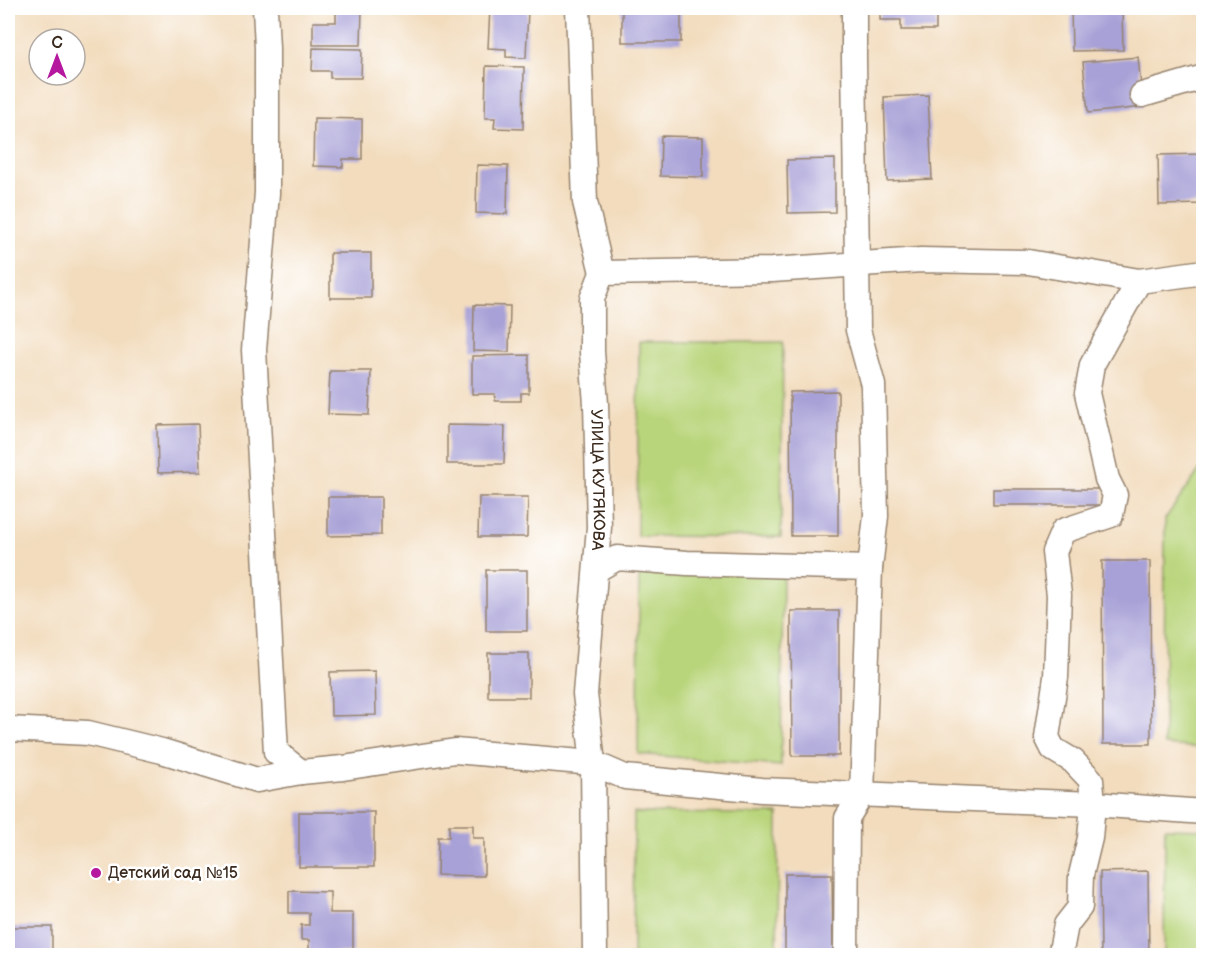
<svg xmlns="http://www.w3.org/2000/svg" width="1211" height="963" viewBox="0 0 1211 963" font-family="'Balsamiq Sans',sans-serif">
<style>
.green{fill:#b9d57c;stroke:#7a804d;stroke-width:1.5}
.building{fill:#a8a1d7}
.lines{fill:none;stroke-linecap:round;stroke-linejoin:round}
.minor-casing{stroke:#96836e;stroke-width:27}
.minor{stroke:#fff;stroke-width:24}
.poi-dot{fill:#b5179e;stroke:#fff;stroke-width:2}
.labels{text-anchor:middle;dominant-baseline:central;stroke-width:5;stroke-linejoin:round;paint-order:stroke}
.street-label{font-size:16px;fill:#3b2a1e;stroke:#fff}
.poi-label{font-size:16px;fill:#3b2a1e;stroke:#fff;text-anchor:start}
</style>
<rect width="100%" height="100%" fill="#fff"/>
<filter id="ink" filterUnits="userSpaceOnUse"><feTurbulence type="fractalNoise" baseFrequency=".0167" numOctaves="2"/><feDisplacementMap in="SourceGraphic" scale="12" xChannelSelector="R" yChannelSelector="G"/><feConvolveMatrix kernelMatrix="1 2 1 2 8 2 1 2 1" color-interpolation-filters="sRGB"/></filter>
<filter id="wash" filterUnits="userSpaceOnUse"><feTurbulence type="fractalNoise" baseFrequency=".008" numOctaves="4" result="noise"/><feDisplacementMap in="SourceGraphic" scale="24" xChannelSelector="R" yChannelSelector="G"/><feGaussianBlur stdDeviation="1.35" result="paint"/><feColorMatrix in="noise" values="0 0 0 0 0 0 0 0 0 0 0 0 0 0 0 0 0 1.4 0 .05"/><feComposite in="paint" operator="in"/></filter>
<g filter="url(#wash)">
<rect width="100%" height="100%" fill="#f2dcbd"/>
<g class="green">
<polygon points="639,342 783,342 781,537 637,536"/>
<polygon points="1203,465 1203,748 1164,745 1165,519"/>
<polygon points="639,571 783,572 781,766 638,754"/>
<polygon points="634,813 778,814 777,955 633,955"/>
<polygon points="1165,828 1203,829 1203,955 1164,955"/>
</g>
<g id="blocks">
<g class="building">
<polygon points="336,8 362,8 361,45 313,45 313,22 336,22"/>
<polygon points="490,8 528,9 526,58 506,57 506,49 488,48"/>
<rect x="622" y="8" width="59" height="34"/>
<polygon points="880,8 936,8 936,30 901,30 901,20 880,20"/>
<polygon points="1071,8 1122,8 1123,50 1072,51"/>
<polygon points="313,48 362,49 361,78 330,78 330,71 312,71"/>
<polygon points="1138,57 1143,107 1088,113 1083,62"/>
<polygon points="486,66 524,67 523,129 494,128 495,118 485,118"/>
<polygon points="928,95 932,179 887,181 884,97"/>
<polygon points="314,118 362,119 362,159 343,159 343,167 313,166"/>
<polygon points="661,136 703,137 703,177 660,176"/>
<polygon points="1204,154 1204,204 1159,205 1158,155"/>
<polygon points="835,159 835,212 788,213 787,160"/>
<polygon points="477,165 508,166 507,214 476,213"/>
<rect x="330" y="253" width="41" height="45"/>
<polygon points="474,305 510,306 509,352 473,351"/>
<polygon points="529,355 529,393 521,393 521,401 495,401 495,394 472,394 472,356"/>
<polygon points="330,371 371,371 369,415 328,414"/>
<polygon points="838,391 838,536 791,536 790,392"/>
<polygon points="198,424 200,472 158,473 157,425"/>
<polygon points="447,425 505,426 504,464 447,464"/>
<rect x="993" y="489" width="110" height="16"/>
<polygon points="328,497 381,497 381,535 328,536"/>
<polygon points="479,497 528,497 527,537 478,537"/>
<polygon points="1102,561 1150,561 1151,744 1103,744"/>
<rect x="486" y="570" width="41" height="61"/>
<polygon points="791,611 839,611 839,756 792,756"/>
<rect x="488" y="653" width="41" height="44"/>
<polygon points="375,671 376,715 331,716 330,672"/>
<rect x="299" y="812" width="75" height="55"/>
<polygon points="449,825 473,825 473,838 484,838 484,876 437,875 438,837 449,837"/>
<polygon points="1148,871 1149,956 1101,956 1100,872"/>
<polygon points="785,874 832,874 833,956 785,956"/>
<polygon points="289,891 330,892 330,913 353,913 353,953 309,952 309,940 301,940 301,925 309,925 309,913 289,913"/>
<rect x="9" y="927" width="43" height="29"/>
</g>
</g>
</g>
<g filter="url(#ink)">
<use href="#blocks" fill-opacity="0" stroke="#96836e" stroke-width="1.5"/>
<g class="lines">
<defs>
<g id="minor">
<polyline points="265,8 267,48 267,193 254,350 276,752 301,772 343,768 455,751 593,763 625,777 762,790 1093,804 1204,812"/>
<path id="s1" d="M 578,8 L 585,202 L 602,273 L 592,299 L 592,352 L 596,404 L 599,527 L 585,694 L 593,763 L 595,956"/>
<polyline points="1142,95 1204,77"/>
<polyline points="602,273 772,270 921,260 1028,262 1139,281 1204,272"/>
<polyline points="596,570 617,558 687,563 870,568"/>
<polyline points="8,729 88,733 162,751 257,780 301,772"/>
<polyline points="846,956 847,818 862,794 870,568 876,516 873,385 858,330 854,59 854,8"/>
<polyline points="1060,956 1066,925 1080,907 1081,875 1090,838 1093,804 1091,780 1073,761 1053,749 1047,737 1056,677 1059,595 1054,552 1063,531 1111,515 1115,495 1107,479 1087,393 1092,365 1139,281"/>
</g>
</defs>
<use href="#minor" class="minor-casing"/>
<use href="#minor" class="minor"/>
</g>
</g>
<circle class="poi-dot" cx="96" cy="873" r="6"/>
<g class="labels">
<g class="street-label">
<text stroke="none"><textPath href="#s1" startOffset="476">УЛИЦА КУТЯКОВА</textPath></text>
</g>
<g class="poi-label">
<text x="108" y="873">Детский сад №15</text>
</g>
</g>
<rect width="1211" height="963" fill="none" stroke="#fff" stroke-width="30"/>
<g transform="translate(57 57)"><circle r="28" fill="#ffffff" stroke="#b1aaa5" stroke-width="1.5"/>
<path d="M0-4.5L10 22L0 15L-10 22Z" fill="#b5179e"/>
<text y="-9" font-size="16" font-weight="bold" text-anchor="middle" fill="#3b2a1e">С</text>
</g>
</svg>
